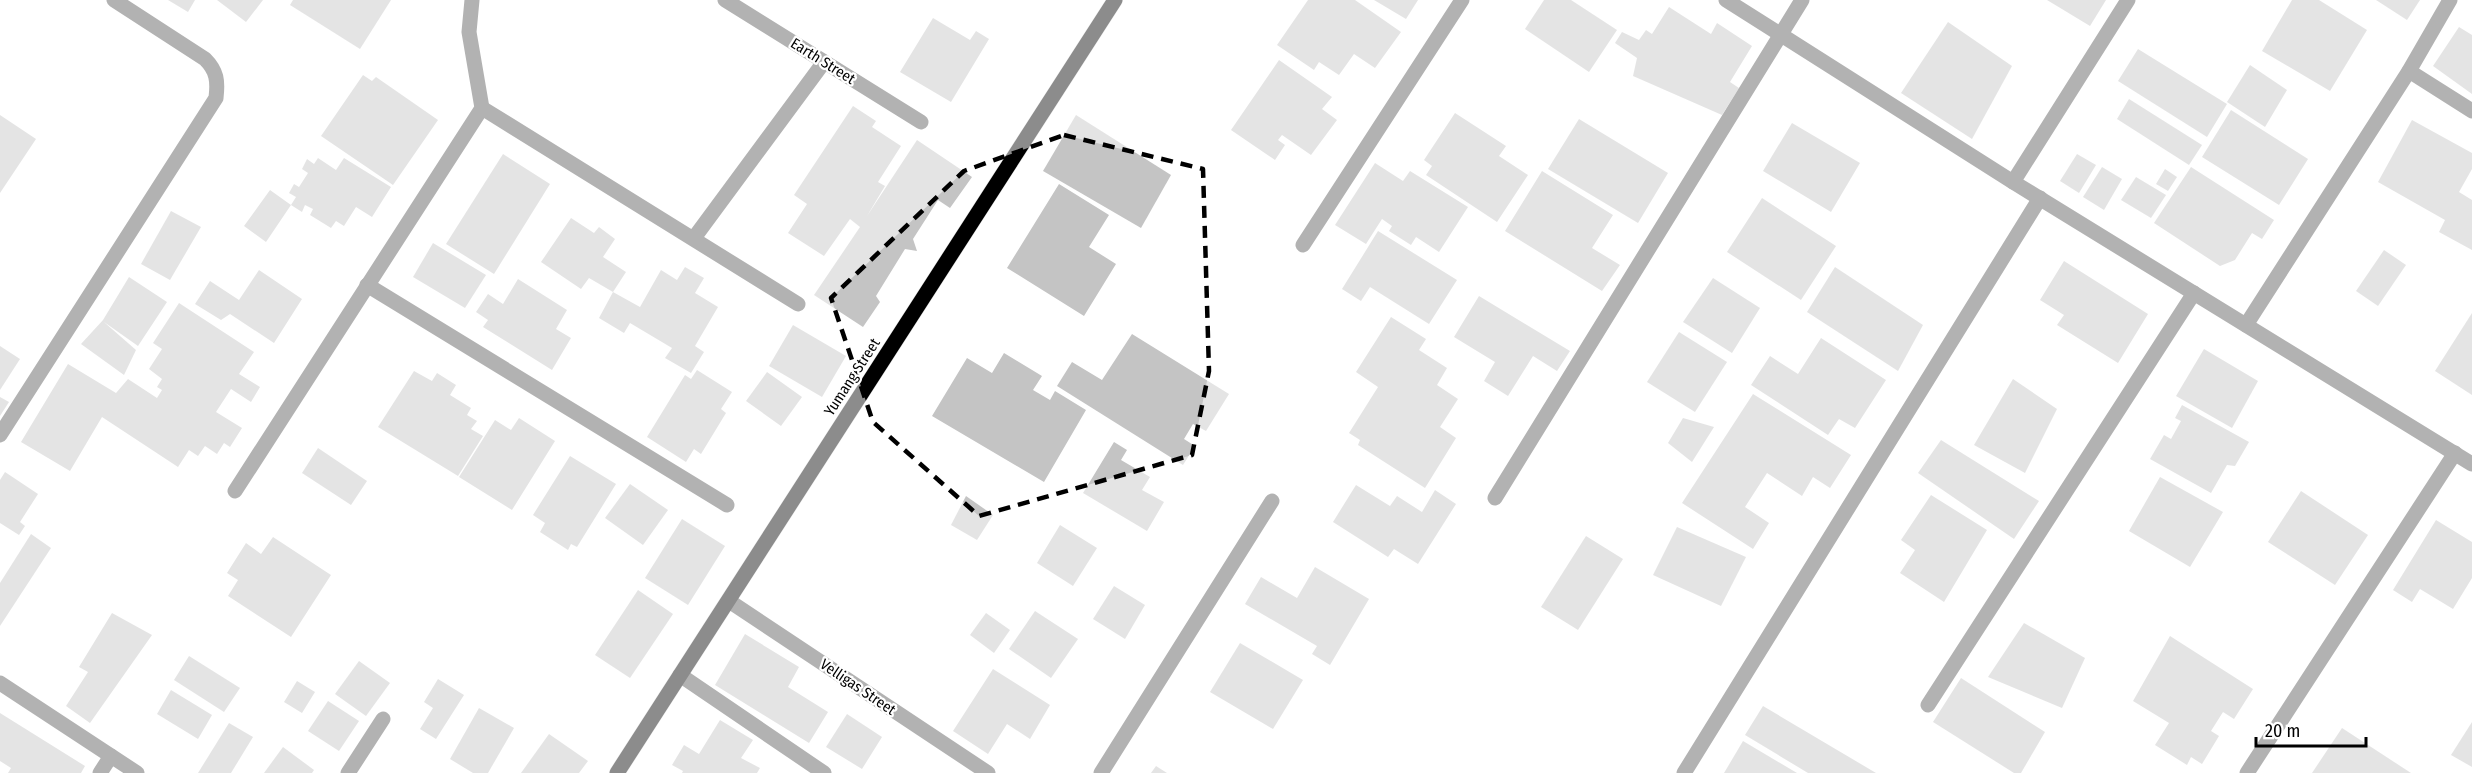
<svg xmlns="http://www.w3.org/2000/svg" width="2472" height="773" viewBox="0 0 2472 773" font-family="'Fira Sans Condensed',sans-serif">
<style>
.building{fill:#c4c4c4}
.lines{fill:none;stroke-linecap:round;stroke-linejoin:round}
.major-casing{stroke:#dbdbdb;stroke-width:16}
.minor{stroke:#555;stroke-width:15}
.major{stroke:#000;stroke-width:15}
.marked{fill:none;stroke:#000;stroke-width:4.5;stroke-dasharray:12 8;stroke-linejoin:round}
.labels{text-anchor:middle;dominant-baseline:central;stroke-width:4.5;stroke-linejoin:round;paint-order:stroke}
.street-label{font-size:15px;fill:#000;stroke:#fff}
</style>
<rect width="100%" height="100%" fill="#fff"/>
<g class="building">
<polygon points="168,0 195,0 188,12"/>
<polygon points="217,0 263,0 246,22"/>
<polygon points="293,0 391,0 360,49 290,5"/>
<polygon points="1308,0 1355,0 1401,32 1375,68 1354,54 1339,75 1319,62 1314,70 1277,45"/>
<polygon points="1374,0 1418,0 1406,19"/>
<polygon points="1544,0 1571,0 1617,30 1589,72 1525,29"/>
<polygon points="2047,0 2106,0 2090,26"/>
<polygon points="2292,0 2319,0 2367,30 2330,91 2262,51"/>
<polygon points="2376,0 2420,0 2407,20"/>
<polygon points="1669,7 1711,34 1717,23 1752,46 1730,82 1739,88 1722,115 1633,76 1637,58 1615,43 1622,32 1639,40 1646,30 1652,34"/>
<polygon points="933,18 970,40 976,31 989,39 951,102 900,72"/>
<polygon points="1948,22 2012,66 1972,139 1901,93"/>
<polygon points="2459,27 2472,35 2472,94 2433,66"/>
<polygon points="2138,49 2227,104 2207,137 2118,81"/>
<polygon points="1279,60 1332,97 1322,109 1337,120 1311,155 1282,135 1278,140 1285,145 1275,160 1231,130"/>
<polygon points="2250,65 2287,90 2265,127 2227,102"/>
<polygon points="363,75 372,81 376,77 438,120 393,185 321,136"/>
<polygon points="2129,99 2202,145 2189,165 2117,119"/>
<polygon points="853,106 876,121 872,127 901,146 878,182 885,186 867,216 917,140 972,177 950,208 938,200 913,239 917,251 905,249 876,296 880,302 863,327 814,295 860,227 850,219 824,256 788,233 807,204 794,195"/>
<polygon points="2231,110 2308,159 2279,205 2202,157"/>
<polygon points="1455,113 1506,146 1499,156 1528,175 1497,222 1426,175 1432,166 1424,160"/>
<polygon points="0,115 36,139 0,193"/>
<polygon points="1076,115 1171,175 1141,228 1043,171"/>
<polygon points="1579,119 1668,173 1638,223 1548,169"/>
<polygon points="2412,120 2472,153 2472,169 2459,192 2472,200 2472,250 2439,232 2445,220 2378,182"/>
<polygon points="1792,123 1860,163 1831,212 1763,171"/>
<polygon points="503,154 550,184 494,274 446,244"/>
<polygon points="2077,154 2096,165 2079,193 2060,181"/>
<polygon points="318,158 336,170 344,158 391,187 372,217 356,207 344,226 336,221 331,228 310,215 313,209 305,205 302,212 291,205 266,242 244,226 270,190 291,205 296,197 289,193 294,184 299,187 308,173 302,169 307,159 314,164"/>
<polygon points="1375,163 1403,181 1410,171 1468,207 1439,252 1416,237 1411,245 1389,231 1392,226 1382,219 1366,244 1335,225"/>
<polygon points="2102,167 2122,179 2104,210 2083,197"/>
<polygon points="2191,167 2274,220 2262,239 2252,233 2235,260 2220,266 2154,223"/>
<polygon points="2165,169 2177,177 2168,191 2156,184"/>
<polygon points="1542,171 1613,215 1592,248 1620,265 1602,291 1505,231"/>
<polygon points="2136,177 2166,195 2151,218 2121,200"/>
<polygon points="1059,184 1109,215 1089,247 1116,264 1084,316 1007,268"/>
<polygon points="1762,198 1836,246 1801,300 1727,252"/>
<polygon points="171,211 201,227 170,280 141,264"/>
<polygon points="571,218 594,233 599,227 615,239 603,257 626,272 613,292 589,278 581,289 541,262"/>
<polygon points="1378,231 1457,280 1429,324 1370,287 1361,301 1342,289"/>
<polygon points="433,243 486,275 465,308 413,277"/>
<polygon points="2384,250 2406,265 2378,306 2356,291"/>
<polygon points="2064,261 2148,314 2118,363 2057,325 2064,315 2040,300"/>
<polygon points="685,267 704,278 695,293 718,307 695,346 704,352 691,373 665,358 672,348 630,323 624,333 599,318 613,292 640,307 661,270 677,280"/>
<polygon points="1835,267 1923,325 1898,371 1807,312"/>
<polygon points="259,270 302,299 274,343 230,314 221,320 195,304 210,281 239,300"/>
<polygon points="129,277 167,302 138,346 104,322 136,350 124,375 81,344 103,320"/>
<polygon points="1713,278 1760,308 1732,353 1683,322"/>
<polygon points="518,279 567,310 556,329 571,338 552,370 483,327 488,320 476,312 488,294 503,304"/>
<polygon points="1479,296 1570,351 1557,371 1533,356 1508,396 1484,381 1495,362 1454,337"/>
<polygon points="179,303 254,352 239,374 260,387 251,402 231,389 216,412 242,428 230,447 224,443 217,454 205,446 198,456 189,450 178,467 102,417 70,471 21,442 68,364 116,393 128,379 157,398 162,390 157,387 162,379 149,369 162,349 153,343"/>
<polygon points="2472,313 2472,395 2435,371"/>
<polygon points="1391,317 1426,339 1419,350 1447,368 1437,385 1458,399 1440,427 1456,438 1425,488 1358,445 1360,440 1349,433 1378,387 1356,372"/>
<polygon points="793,325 846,356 822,397 769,366"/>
<polygon points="1679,332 1727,362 1695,412 1647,382"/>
<polygon points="1132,334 1229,394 1206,431 1193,424 1184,439 1195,446 1183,465 1057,386 1072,362 1102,380"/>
<polygon points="1821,338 1886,380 1855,428 1839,419 1828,435 1751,385 1770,356 1798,374"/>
<polygon points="0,346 20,359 0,390"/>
<polygon points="2204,349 2258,381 2232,428 2176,396"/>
<polygon points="1004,353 1042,376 1033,390 1050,400 1055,391 1086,410 1044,482 932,416 967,358 992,373"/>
<polygon points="697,370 732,392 721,409 726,413 701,454 694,449 686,462 647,437 685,375 691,379"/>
<polygon points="414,371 432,381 437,373 456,385 450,395 471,408 467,415 477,421 471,429 483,436 458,476 378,427"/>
<polygon points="767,372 802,397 781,426 746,401"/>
<polygon points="2013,379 2057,409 2025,473 1974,445"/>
<polygon points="1753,394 1851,455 1830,488 1813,477 1802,496 1767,473 1745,507 1769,523 1753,549 1682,503"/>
<polygon points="0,397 9,402 0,416"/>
<polygon points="2182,405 2249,442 2235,466 2227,465 2211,493 2150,459 2164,435 2171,439 2181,421 2175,418"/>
<polygon points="519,418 555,441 512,510 459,477 495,420 511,430"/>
<polygon points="1683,418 1714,427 1692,462 1668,443"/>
<polygon points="1941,440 2039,501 2014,539 1918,473"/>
<polygon points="1114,442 1127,450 1121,460 1150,477 1142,490 1164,502 1147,531 1083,493"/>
<polygon points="318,448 367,481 351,505 302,473"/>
<polygon points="570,456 616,484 577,547 571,544 568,550 540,532 545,523 533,515"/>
<polygon points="5,472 38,494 20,522 25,526 19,535 0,523 0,480"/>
<polygon points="2160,477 2223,512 2190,567 2129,531"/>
<polygon points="630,484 668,510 643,545 605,518"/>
<polygon points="1356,485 1390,506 1397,496 1422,512 1435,490 1456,504 1418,564 1394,549 1388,557 1333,522"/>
<polygon points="2301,491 2368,535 2335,585 2268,542"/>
<polygon points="1931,495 1987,530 1944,602 1900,573 1915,550 1901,540"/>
<polygon points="966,496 993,515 977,540 951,525"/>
<polygon points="682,519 725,546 688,605 645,578"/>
<polygon points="2436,520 2472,542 2472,578 2453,609 2420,589 2412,602 2393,590"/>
<polygon points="1060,525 1097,548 1073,586 1037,563"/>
<polygon points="1677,527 1746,557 1721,606 1653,575"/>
<polygon points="31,534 51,548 0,626 0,583"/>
<polygon points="1586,536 1623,559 1578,630 1541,607"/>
<polygon points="273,537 331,575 291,637 228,596 238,580 227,573 246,543 261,554"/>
<polygon points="1315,567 1369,599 1330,665 1312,654 1317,646 1245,604 1261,577 1297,598"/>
<polygon points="1114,586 1145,605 1125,639 1093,619"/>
<polygon points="638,590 673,614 630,678 595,655"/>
<polygon points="1035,611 1078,639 1051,678 1009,649"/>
<polygon points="112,613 152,635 90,723 66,706 88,672 79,667"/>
<polygon points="986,613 1010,630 994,653 970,635"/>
<polygon points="2024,623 2085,658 2062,708 1988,677"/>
<polygon points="745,634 799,667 788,687 828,712 809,743 715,685"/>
<polygon points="2170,636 2253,689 2234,719 2223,712 2211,731 2219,736 2202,764 2191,757 2187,765 2155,745 2169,723 2133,701"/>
<polygon points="1240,643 1303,680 1273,729 1210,692"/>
<polygon points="189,656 240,688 224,712 174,680"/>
<polygon points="359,661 390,683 366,716 335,694"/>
<polygon points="993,669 1050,705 1030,739 1007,724 988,754 953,731"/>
<polygon points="1961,678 2045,732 2021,773 2014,773 1933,722"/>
<polygon points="438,679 464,695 436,739 420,729 433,708 424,702"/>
<polygon points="297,681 315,692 302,713 284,702"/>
<polygon points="171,690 212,715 198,739 157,714"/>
<polygon points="328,701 359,721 339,751 308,731"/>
<polygon points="1763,706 1876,773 1808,773 1745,735"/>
<polygon points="479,708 514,728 488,773 473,773 450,759"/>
<polygon points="0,713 85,766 81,773 8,773 11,768 0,761"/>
<polygon points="847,714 882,737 862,769 826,747"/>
<polygon points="720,720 753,740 741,758 760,768 757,773 682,773 683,771 672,765 684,745 699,754"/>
<polygon points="2472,722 2472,767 2451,755"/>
<polygon points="229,723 253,737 231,773 198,773"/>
<polygon points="2342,728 2411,773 2312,773"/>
<polygon points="549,734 588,761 579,773 521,773"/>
<polygon points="1743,741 1797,773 1724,773"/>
<polygon points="283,747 314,770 312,773 264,773"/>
<polygon points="1156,766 1167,773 1151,773"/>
</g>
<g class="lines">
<defs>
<polyline id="major" points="617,773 1115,0"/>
</defs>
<use href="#major" class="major-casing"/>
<g class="minor">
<polyline points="725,0 921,122"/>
<polyline points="1726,0 2013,182 2472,464"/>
<polyline points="2409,71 2472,111"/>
<polyline points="482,108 798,304"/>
<polyline points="2013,182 2128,0"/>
<polyline points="694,238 824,62"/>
<polyline points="1303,245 1462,0"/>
<polyline points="367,285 727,505"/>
<polyline points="2246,325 2409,71 2450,0"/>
<path d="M 0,435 L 216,98 C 218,81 217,71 205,59 L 114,0"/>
<polyline points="235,491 482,108 469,32 472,0"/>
<polyline points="1495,498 1802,0"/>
<polyline points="729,601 988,773"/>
<polyline points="680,675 824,773"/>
<polyline points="0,683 137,773"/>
<polyline points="1928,705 2194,293"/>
<polyline points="100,773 111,756"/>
<polyline points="348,773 383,719"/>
<polyline points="1101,773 1272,501"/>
<polyline points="1684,773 2040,198"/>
<polyline points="2247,773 2455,453"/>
</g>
<use href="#major" class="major"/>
</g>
<path d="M0 0H2472V773H0ZM 1064,135 L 1203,169 L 1209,371 L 1192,455 L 979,516 L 873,422 L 831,298 L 964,171 Z" fill="#fff" fill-opacity=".55" fill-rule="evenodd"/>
<path class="marked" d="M 1064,135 L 1203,169 L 1209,371 L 1192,455 L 979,516 L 873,422 L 831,298 L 964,171 Z"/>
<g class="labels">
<g class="street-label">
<text transform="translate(823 61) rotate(32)">Earth Street</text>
<text transform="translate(852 377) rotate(-57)">Yumang Street</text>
<text transform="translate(858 687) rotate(34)">Velligas Street</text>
</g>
</g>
<path d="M2256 737v9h110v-9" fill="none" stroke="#000000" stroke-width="3"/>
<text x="2265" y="737" font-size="18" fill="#000000" stroke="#ffffff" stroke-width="4.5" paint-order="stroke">20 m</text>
</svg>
